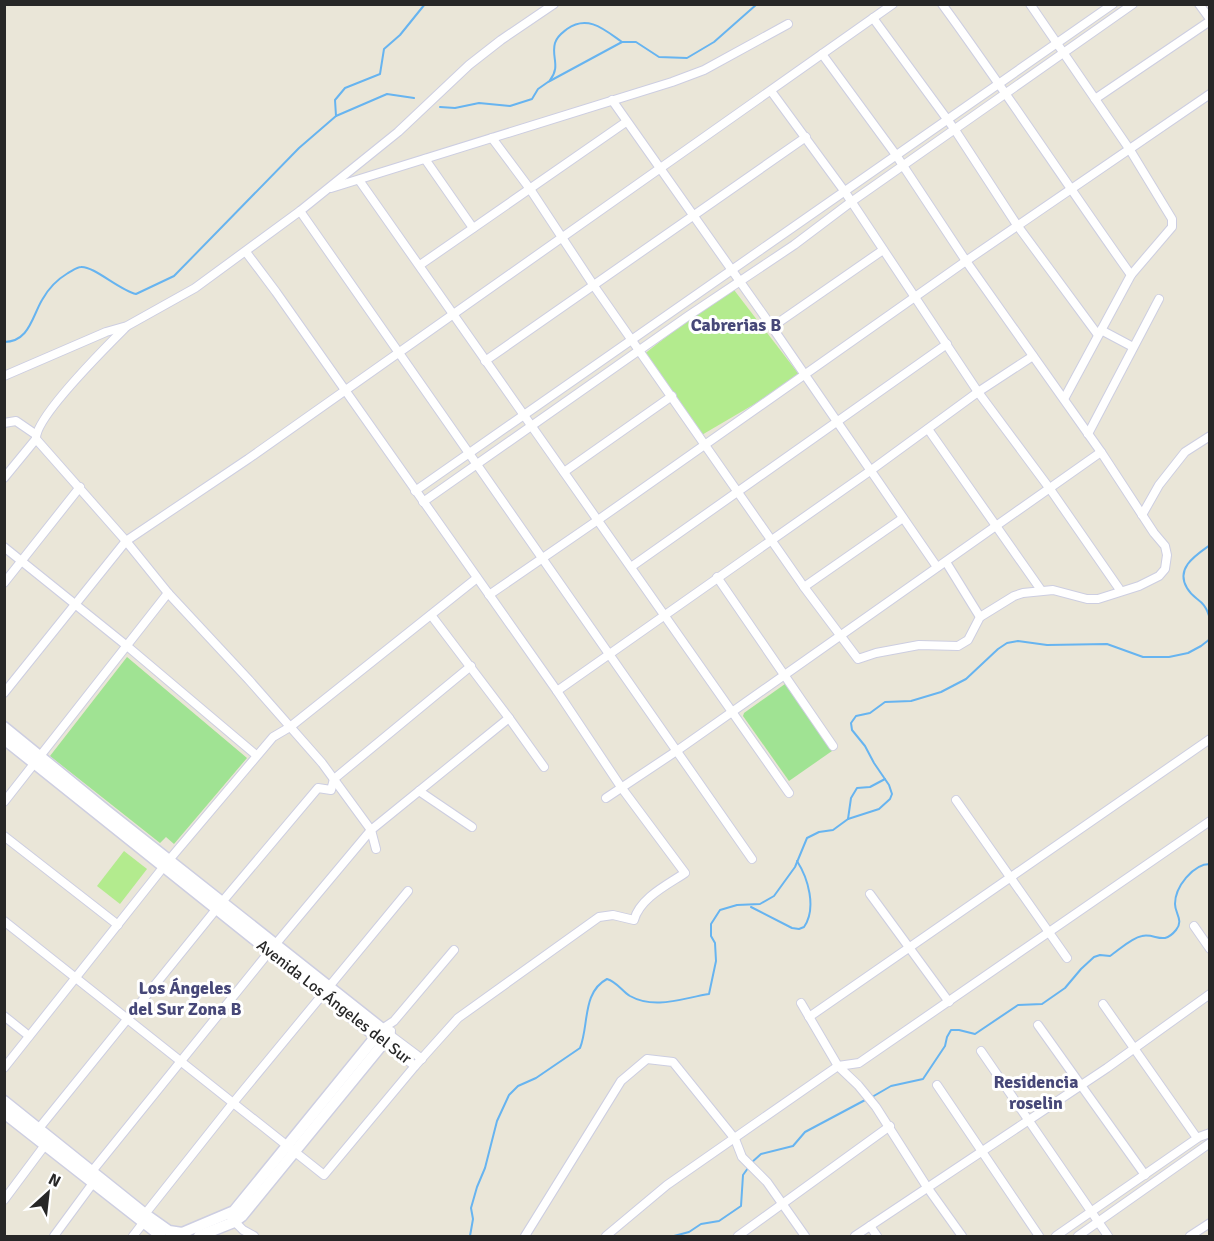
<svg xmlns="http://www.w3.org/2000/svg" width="1214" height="1241" viewBox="0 0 1214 1241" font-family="Signika,sans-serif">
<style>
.green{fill:#a0e393}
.pitch{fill:#b3eb8e}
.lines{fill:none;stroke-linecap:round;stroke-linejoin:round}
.stream{stroke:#67b4f0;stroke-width:2}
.street-casing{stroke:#cdcee1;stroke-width:10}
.secondary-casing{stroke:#cdcee1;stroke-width:13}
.street{stroke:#fff;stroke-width:8}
.secondary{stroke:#fff;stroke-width:10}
.labels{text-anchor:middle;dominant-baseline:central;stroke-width:6;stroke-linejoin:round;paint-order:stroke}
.street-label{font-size:16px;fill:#272727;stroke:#fff}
.neighbourhood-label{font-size:18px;font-weight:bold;fill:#474878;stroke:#fff}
</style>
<rect width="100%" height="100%" fill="#eae6d8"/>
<g class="green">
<polygon points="127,657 247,758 174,844 166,837 160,843 50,756"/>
<polygon points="785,684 832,751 789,781 743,716 744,713"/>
</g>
<g class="pitch">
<polygon points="731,286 801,377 700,436 643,355"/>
<polygon points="124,851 147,869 120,904 97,886"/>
</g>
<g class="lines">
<g class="stream">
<path d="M 550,80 C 561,66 551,57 555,43 C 557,36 562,33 567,29 C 588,14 605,30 622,42"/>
<polyline points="440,107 455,108 479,103 510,106 532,99 538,89 548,82 622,42 636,42 659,57 687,58 714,42 757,4"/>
<polyline points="336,116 335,100 345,88 380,74 384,49 400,35 425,4"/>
<path d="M 4,342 C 29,342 32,317 42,300 C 48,289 58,279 68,273 C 72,271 77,267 81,267 C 94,266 119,290 136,294 L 174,276 L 299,148 L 336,116 L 387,94 L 414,98"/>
<path d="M 1210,545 C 1196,555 1175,568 1187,588 C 1195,602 1204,597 1210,619"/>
<polyline points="848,819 851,798 857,788 870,787 885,779"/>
<path d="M 751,907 L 792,928 L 799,929 L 804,927 C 817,908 808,878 797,861"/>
<path d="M 872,1097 L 891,1086 L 923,1079 L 945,1046 L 947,1037 L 951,1030 L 959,1030 L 975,1034 L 1018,1005 L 1042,1004 L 1065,988 L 1081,969 L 1094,957 L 1100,955 L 1110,956 C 1119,950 1131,938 1142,936 C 1156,933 1163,946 1176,930 C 1184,920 1175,914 1175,904 C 1175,887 1193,864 1210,864"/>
<polyline points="751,1163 761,1154 793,1146 805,1132 867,1099"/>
<path d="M 470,1236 L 473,1219 L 471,1208 L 477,1187 L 485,1168 L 497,1121 L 509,1095 L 518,1086 L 536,1078 L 580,1048 C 589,1026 582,992 607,979 C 617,982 622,991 630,996 C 655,1010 683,998 709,994 L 716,961 L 715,943 L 711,936 L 711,924 L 720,910 L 737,905 L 760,904 L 774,896 L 795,867 L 807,838 L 819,832 L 833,830 L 848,819 L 879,809 L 890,799 L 892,794 L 889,785 L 874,763 L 865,746 L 852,730 L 851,723 L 856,716 L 870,713 L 885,702 L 911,701 L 941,692 L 966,679 L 998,649 L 1007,643 L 1018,641 L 1047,645 L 1107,644 L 1143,657 L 1169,657 L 1188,653 L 1201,646 L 1210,639"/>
<polyline points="674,1236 689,1232 701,1224 719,1221 741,1206 743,1175 748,1168"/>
</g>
<defs>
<g id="street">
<path d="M 942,4 C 1007,93 1067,185 1131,275"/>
<polyline points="1030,4 1130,150 1172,219 1172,227 1131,275 1064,399"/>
<polyline points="1199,4 1210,19"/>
<polyline points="873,18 955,130 1017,225 1098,335"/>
<polyline points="771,91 845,192 978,392 1050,489 1120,590"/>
<polyline points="1095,99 1210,21"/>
<polyline points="612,100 772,327 937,567"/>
<polyline points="492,138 530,189 594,286 804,587 858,659 876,653 919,645 958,646 968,640 980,617 1014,596 1023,593 1053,590 1087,599 1098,599 1139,586 1159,576 1165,569 1167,555 1165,546 1154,533 1101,452 966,261 896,155 822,54"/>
<polyline points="425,159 473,228"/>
<polyline points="359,180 789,793"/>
<polyline points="331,188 672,82 704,70 788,24"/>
<polyline points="300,211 752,859"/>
<path d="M 246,252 L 276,292 L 557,691 L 621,787 L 685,873 C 667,885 640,898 634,920 L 613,915 L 599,917 L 458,1018 L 415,1066 L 384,1043"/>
<polyline points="420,265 626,122"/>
<polyline points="772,327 883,250"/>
<polyline points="1101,330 1133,347"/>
<polyline points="485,361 806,137"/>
<polyline points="4,376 106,332 127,326 195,288 300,211 398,132 469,65 501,40 554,4"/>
<polyline points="4,423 16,421 35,434"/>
<polyline points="928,429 1041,590"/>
<polyline points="1088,434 1159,299"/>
<polyline points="36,439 126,541 168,593 249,680 322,763 371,830 376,849"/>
<polyline points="564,472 672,396"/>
<path d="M 4,478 L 36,439 C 35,417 108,345 126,327"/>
<polyline points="415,491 1113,4"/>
<polyline points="423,502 688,316 794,245 851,202 1133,4"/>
<polyline points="1142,515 1159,485 1185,452 1210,436"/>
<polyline points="4,547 127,646 256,755"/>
<polyline points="946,562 980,617"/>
<polyline points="631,567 947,344"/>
<polyline points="717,577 833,746"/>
<polyline points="4,583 80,487"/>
<polyline points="804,587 903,518"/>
<polyline points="489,595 598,520 966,261 1210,94"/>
<polyline points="431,615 509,718 544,767"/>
<polyline points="557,691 870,471 978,392 1033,356"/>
<polyline points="4,693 126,541 248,459 893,4"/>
<polyline points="419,791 472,827"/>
<polyline points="606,798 678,750 1101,452"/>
<polyline points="956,800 1067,958"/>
<polyline points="4,802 168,593"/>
<polyline points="4,836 118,925"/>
<polyline points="870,894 949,1002"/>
<polyline points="4,921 324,1175 415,1066"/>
<polyline points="1194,926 1210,949"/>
<polyline points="801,1003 838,1066 858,1085 876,1107 927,1187 962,1236"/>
<polyline points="1103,1004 1197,1138"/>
<polyline points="4,1016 29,1036"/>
<polyline points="809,1017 1210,739"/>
<polyline points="1038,1025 1145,1175"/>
<polyline points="382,1029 394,1021 454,950"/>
<polyline points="391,1031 390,1035 422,1059"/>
<polyline points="981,1051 1108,1236"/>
<polyline points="4,1068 169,860 273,737 290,727 477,578"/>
<polyline points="937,1085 1039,1236"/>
<polyline points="36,1132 222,902 318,788 331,790 334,779 471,666"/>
<polyline points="89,1175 269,952 371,830 509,718"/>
<polyline points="4,1200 45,1145"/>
<polyline points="232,1219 243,1230 254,1236"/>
<polyline points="870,1226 877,1236"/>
<polyline points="54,1236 93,1183"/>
<polyline points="133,1236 143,1223 145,1214 233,1103 408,891"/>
<polyline points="525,1236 621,1081 647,1059 673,1062 735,1139 742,1157 767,1182 805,1236"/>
<polyline points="606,1236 667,1185 838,1066 859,1063 1210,821"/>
<polyline points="738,1236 890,1126"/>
<polyline points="855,1236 1107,1068 1210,994"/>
<polyline points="1056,1236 1199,1137 1210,1133"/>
<polyline points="1078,1236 1210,1143"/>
<polyline points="1190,1236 1210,1223"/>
</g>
<g id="secondary">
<polyline points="4,727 107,811 390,1035 242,1216 234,1222 199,1236"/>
<polyline points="4,739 379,1039"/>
<polyline points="4,1101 145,1214 169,1231 182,1233 234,1211 382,1029"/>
<polyline points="4,1113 161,1236"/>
</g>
</defs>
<use href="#street" class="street-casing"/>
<use href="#secondary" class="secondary-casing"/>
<use href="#street" class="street"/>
<use href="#secondary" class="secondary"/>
</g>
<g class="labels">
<g class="street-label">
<text transform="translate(334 1002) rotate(38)">Avenida Los Ángeles del Sur</text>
</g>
<g class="neighbourhood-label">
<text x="736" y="325">Cabrerias B</text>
<text x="185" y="988">Los Ángeles<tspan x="185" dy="21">del Sur Zona B</tspan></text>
<text x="1036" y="1082">Residencia<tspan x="1036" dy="21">roselin</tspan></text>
</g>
</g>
<rect width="1214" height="1241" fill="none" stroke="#272727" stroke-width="12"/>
<g transform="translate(48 1193) rotate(27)" stroke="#ffffff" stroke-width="4.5" paint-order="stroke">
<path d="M0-4.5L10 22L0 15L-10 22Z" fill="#272727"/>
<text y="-9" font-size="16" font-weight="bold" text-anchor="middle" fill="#272727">N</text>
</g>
</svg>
